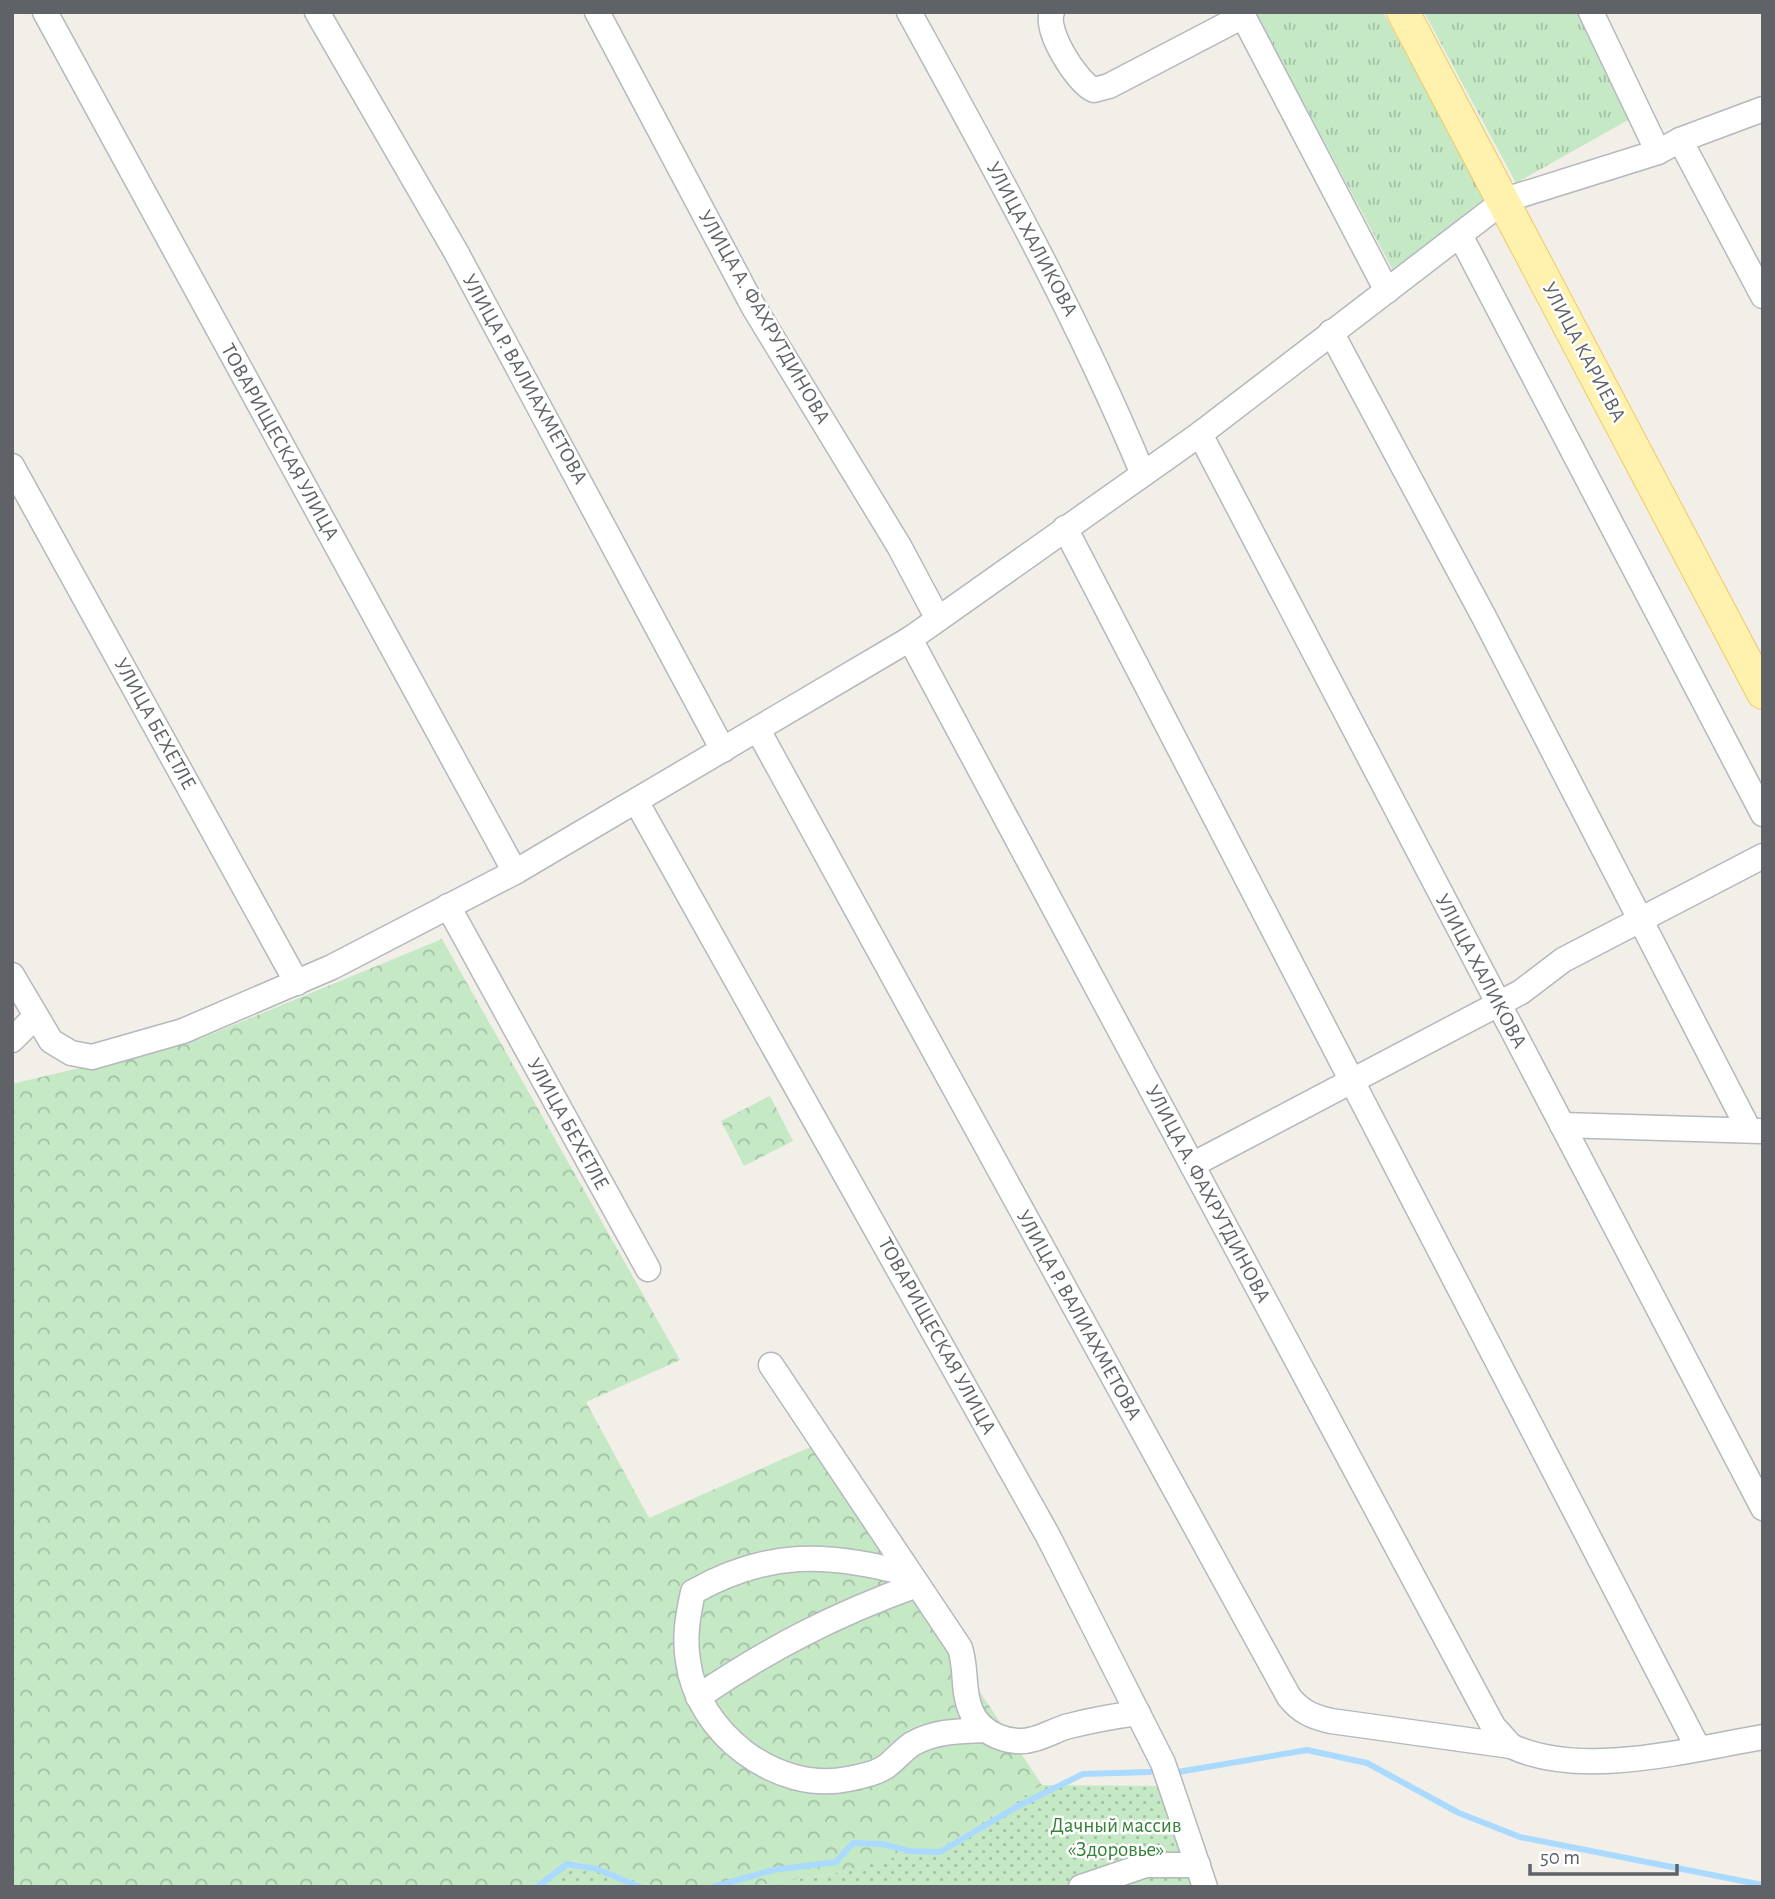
<svg xmlns="http://www.w3.org/2000/svg" width="1775" height="1899" viewBox="0 0 1775 1899" font-family="'Alegreya Sans',sans-serif">
<style>
.grass{fill:url(#grass-tufts)}
.park{fill:url(#park-crowns)}
.garden{fill:url(#garden-dots)}
.lines{fill:none;stroke-linecap:round;stroke-linejoin:round}
.stream{stroke:#aadaff;stroke-width:6}
.minor-casing{stroke:#b5b8bc;stroke-width:27}
.major-casing{stroke:#f2c960;stroke-width:34}
.minor{stroke:#fff;stroke-width:24}
.major{stroke:#fff2af;stroke-width:32}
.labels{text-anchor:middle;dominant-baseline:central;stroke-width:5;stroke-linejoin:round;paint-order:stroke}
.street-label{font-size:21px;fill:#5f6368;stroke:#fff}
.park-label{font-size:21px;fill:#348238;stroke:#fff}
</style>
<defs>
<pattern id="grass-tufts" width="24" height="20" patternUnits="userSpaceOnUse" patternTransform="scale(1.75)"><rect width="24" height="20" fill="#c5e8c5"/><path d="M3 7l-1-3M5 7V3M7 7l1-3M15 17l-1-3M17 17v-4M19 17l1-3" fill="none" stroke="#a3c0a4"/></pattern>
<pattern id="park-crowns" width="20" height="18" patternUnits="userSpaceOnUse" patternTransform="scale(1.75)"><rect width="20" height="18" fill="#c5e8c5"/><path d="M2 6a3 3 0 1 1 6 0M12 15a3 3 0 1 1 6 0" fill="none" stroke="#a3c0a4"/></pattern>
<pattern id="garden-dots" width="8" height="8" patternUnits="userSpaceOnUse" patternTransform="scale(1.75)"><rect width="8" height="8" fill="#c5e8c5"/><path d="M2 2h.1M6 6h.1" fill="none" stroke="#a3c0a4" stroke-width="1.8" stroke-linecap="round"/></pattern>
</defs>
<rect width="100%" height="100%" fill="#f1efe8"/>
<g class="grass">
<polygon points="1255,12 1383,12 1485,198 1394,272"/>
<polygon points="1424,12 1591,12 1646,110 1516,183"/>
</g>
<g class="park">
<polygon points="442,939 680,1360 586,1402 649,1518 815,1445 1042,1785 949,1843 833,1874 745,1887 649,1885 572,1860 525,1887 12,1887 12,1084 197,1040"/>
<polygon points="770,1096 793,1141 744,1166 721,1121"/>
</g>
<g class="garden">
<polygon points="1042,1785 1161,1786 1194,1887 745,1887 833,1874 949,1843"/>
<polygon points="571,1860 649,1885 710,1887 525,1887"/>
</g>
<g class="lines">
<g class="stream">
<polyline points="1178,1772 1307,1750 1367,1763 1459,1813 1520,1837 1763,1885"/>
<polyline points="537,1887 567,1864 597,1869 640,1887"/>
<polyline points="713,1887 773,1870 836,1862 853,1843 882,1844 910,1851 940,1852 1018,1806 1083,1774 1150,1772"/>
</g>
<defs>
<g id="minor">
<polyline points="45,12 515,872"/>
<polyline points="317,12 456,252 723,750"/>
<polyline points="597,12 753,306 899,546 938,619"/>
<path d="M 909,12 C 992,163 1076,313 1142,472"/>
<path d="M 1052,12 C 1044,30 1077,83 1094,90 L 1109,86 L 1243,16"/>
<polyline points="1241,12 1387,291"/>
<polyline points="1591,12 1658,152"/>
<polyline points="1680,140 1763,296"/>
<polyline points="1460,235 1763,814"/>
<polyline points="1331,332 1484,617 1749,1130"/>
<polyline points="1200,434 1763,1508"/>
<polyline points="12,466 297,983"/>
<polyline points="1065,528 1698,1748"/>
<polyline points="910,639 1493,1726 1511,1746"/>
<path d="M 758,730 L 1289,1697 C 1301,1712 1313,1717 1331,1721 L 1511,1746 C 1581,1779 1688,1750 1763,1737"/>
<polyline points="636,801 1048,1536 1163,1763 1205,1887"/>
<polyline points="448,906 648,1269"/>
<polyline points="12,975 51,1041 71,1053 92,1057 183,1031 332,967 515,872 910,639 1200,434 1505,200 1658,152 1680,140 1763,109"/>
<polyline points="12,1040 35,1017"/>
<polyline points="1562,1125 1761,1131"/>
<polyline points="1192,1165 1521,992 1563,960 1763,856"/>
<path d="M 771,1365 L 960,1648 C 967,1669 962,1691 971,1711 C 980,1734 1011,1746 1034,1739 C 1046,1736 1057,1729 1069,1726 C 1093,1720 1115,1716 1138,1713"/>
<path d="M 909,1574 C 828,1552 767,1550 693,1592 C 688,1615 684,1637 688,1661 C 697,1732 776,1794 848,1779 C 859,1777 879,1773 888,1765 C 896,1759 903,1750 912,1744 C 935,1731 959,1731 985,1730"/>
<path d="M 698,1697 C 770,1648 836,1614 917,1585"/>
<polyline points="1081,1887 1146,1865 1198,1865"/>
</g>
<polyline id="major" points="1403,12 1763,693"/>
</defs>
<use href="#minor" class="minor-casing"/>
<use href="#major" class="major-casing"/>
<use href="#minor" class="minor"/>
<use href="#major" class="major"/>
</g>
<g class="labels">
<g class="street-label">
<text transform="translate(1032 239) rotate(62)">УЛИЦА ХАЛИКОВА</text>
<text transform="translate(764 317) rotate(60)">УЛИЦА А. ФАХРУТДИНОВА</text>
<text transform="translate(1584 352) rotate(62)">УЛИЦА КАРИЕВА</text>
<text transform="translate(525 379) rotate(61)">УЛИЦА Р. ВАЛИАХМЕТОВА</text>
<text transform="translate(280 442) rotate(61)">ТОВАРИЩЕСКАЯ УЛИЦА</text>
<text transform="translate(155 724) rotate(61)">УЛИЦА БЕХЕТЛЕ</text>
<text transform="translate(1481 971) rotate(62)">УЛИЦА ХАЛИКОВА</text>
<text transform="translate(568 1124) rotate(61)">УЛИЦА БЕХЕТЛЕ</text>
<text transform="translate(1208 1194) rotate(62)">УЛИЦА А. ФАХРУТДИНОВА</text>
<text transform="translate(1079 1315) rotate(61)">УЛИЦА Р. ВАЛИАХМЕТОВА</text>
<text transform="translate(937 1336) rotate(61)">ТОВАРИЩЕСКАЯ УЛИЦА</text>
</g>
<g class="park-label">
<text x="1116" y="1825">Дачный массив<tspan x="1116" dy="24">«Здоровье»</tspan></text>
</g>
</g>
<rect width="1775" height="1899" fill="none" stroke="#5f6368" stroke-width="28"/>
<path d="M1530 1864v10h147v-10" fill="none" stroke="#5f6368" stroke-width="3.5"/>
<text x="1540" y="1864" font-size="21" fill="#5f6368" stroke="#ffffff" stroke-width="5" paint-order="stroke">50 m</text>
</svg>
